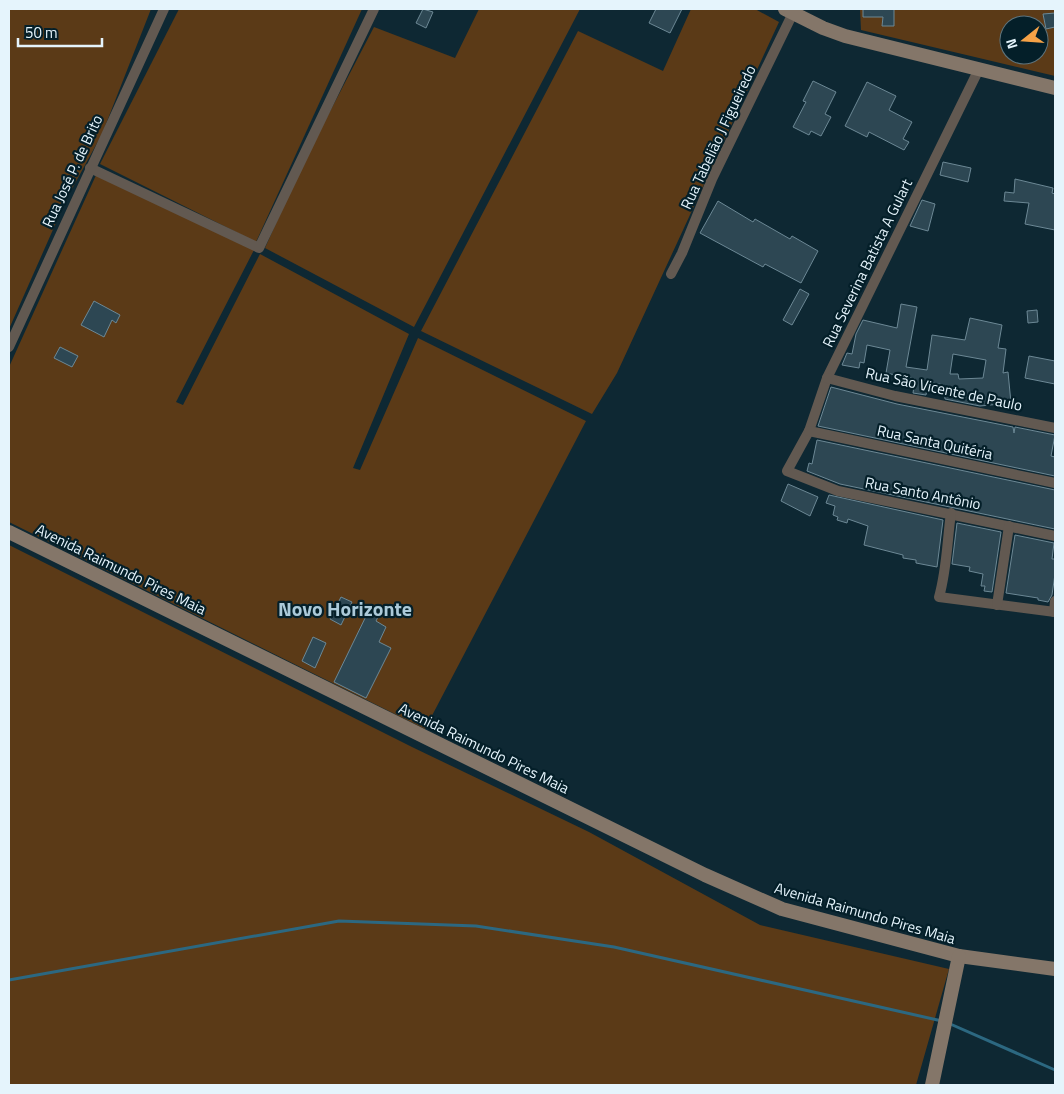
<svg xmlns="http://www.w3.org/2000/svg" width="1064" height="1094" viewBox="0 0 1064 1094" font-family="'Titillium Web',sans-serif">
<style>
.green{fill:#5b3a17;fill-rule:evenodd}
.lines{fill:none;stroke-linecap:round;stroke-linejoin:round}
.stream{stroke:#2c6881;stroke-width:3}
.building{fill:#2d4753;stroke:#6c8895;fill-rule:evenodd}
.street{stroke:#625951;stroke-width:10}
.secondary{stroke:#847669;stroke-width:14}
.labels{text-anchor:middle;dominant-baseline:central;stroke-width:4.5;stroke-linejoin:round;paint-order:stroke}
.street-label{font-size:15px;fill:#e5f4fc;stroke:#041f29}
.district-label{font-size:20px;font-weight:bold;fill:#accad9;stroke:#041f29}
</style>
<rect width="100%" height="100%" fill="#0e2833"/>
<g class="green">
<polygon points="9,9 151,9 102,134 67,198 9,329"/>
<polygon points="179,9 362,9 256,242 100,164"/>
<polygon points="479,9 580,9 414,327 265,248 301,167 374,27 455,58"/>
<polygon points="691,9 755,9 779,22 617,373 592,414 421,331 578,31 663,71"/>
<path d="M 860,9 L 1055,9 L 1055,76 L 861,30 ZM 1009,25 L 1039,25 L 1039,55 L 1009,55 Z"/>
<polygon points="97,173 254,250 176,402 183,405 260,254 409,334 353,468 360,470 418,338 586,421 425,729 9,522 9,367"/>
<polygon points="9,545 412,747 589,832 760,925 949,969 916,1085 9,1085"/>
</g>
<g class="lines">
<g class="stream">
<polyline points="9,980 339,921 476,926 614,947 942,1021"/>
<polyline points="948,1023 1055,1070"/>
</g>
</g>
<g class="building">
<polygon points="423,9 433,12 426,28 416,23"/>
<polygon points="656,9 682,9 670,33 649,23"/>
<polygon points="863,9 894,9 894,26 882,26 883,17 863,17"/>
<polygon points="1055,13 1055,27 1046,29 1043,14"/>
<polygon points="813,81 836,92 825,114 831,117 821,136 811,131 809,135 793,127 806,102 803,101"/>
<polygon points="867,82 896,96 889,110 912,122 903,139 909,142 904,150 869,132 867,137 845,126"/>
<polygon points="943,162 971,168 968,182 940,175"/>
<polygon points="1015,179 1053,188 1052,193 1055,194 1055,230 1025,224 1029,203 1004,201 1005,192 1014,193"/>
<polygon points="922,200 935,204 928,231 910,226"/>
<polygon points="718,201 753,222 755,219 790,239 792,236 818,251 801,283 765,264 763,267 700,233"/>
<polygon points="800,289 809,294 792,325 783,320"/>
<polygon points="94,301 120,315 116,323 112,320 104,337 81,325"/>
<path d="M 901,304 L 917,307 L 906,367 L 927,370 L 932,335 L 965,340 L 970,318 L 1002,325 L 998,348 L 1006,349 L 1003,373 L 1008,372 L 1011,403 L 980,406 L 945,399 L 944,385 L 928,382 L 926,395 L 913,393 L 915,379 L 886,373 L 890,350 L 867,345 L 864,363 L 860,362 L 859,368 L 842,365 L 847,353 L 852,354 L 856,334 L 863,320 L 897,328 ZM 953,354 L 986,360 L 983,378 L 959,379 L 958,374 L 950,374 Z"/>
<polygon points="1037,310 1038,322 1028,323 1027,311"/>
<polygon points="60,347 78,356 72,367 54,358"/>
<polygon points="1029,356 1055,361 1055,384 1025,378"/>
<polygon points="831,387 897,404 1013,427 1014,433 1015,427 1055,435 1051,456 1055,457 1055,476 818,426"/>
<polygon points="817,440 1055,490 1055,529 840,484 807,471 809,463 812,464"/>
<polygon points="788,484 818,497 810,516 781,501"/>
<polygon points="829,495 943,520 937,567 916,563 916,560 903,558 903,555 864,545 868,526 848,519 847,523 837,520 838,517 833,515 835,506 826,503"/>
<polygon points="957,523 1001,532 992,592 984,591 985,586 981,586 983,574 969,571 970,567 952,564"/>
<polygon points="1015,535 1054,543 1052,559 1055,559 1055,574 1052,595 1048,602 1038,600 1038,598 1006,593"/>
<polygon points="341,597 352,602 341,625 330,619"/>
<polygon points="369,610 379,615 376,621 386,627 379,642 391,648 366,698 334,682"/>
<polygon points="313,637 326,643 315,668 302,661"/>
</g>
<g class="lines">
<g class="street">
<polyline points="979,69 827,378 809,431 787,471 838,491 1055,536"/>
<polyline points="90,168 259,248 374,9"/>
<polyline points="671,274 682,253 712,179 793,13"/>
<polyline points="9,347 164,9"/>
<polyline points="827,378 895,396 1055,428"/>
<polyline points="809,431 1055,483"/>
<path d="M 951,513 C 947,541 947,569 939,597 L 1055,612"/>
<polyline points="997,605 1009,526"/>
<polyline points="1054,612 1055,601"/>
</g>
<g class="secondary">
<polyline points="785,9 823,28 845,36 1055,88"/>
<polyline points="9,532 705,875 782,909 959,956 1055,969"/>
<polyline points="932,1085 959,956"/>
</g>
</g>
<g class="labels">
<g class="street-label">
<text transform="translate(718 137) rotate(-65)">Rua Tabelião J Figueiredo</text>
<text transform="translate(72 171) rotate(-65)">Rua José P. de Brito</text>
<text transform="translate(867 263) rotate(-64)">Rua Severina Batista A Gulart</text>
<text transform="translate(944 389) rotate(12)">Rua São Vicente de Paulo</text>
<text transform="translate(935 442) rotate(12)">Rua Santa Quitéria</text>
<text transform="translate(923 493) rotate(11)">Rua Santo Antônio</text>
<text transform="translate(121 569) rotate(26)">Avenida Raimundo Pires Maia</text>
<text transform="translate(484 748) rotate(26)">Avenida Raimundo Pires Maia</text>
<text transform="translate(865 913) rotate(16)">Avenida Raimundo Pires Maia</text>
</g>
<g class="district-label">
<text x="345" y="608">Novo Horizonte</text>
</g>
</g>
<rect width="1064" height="1094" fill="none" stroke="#e5f4fc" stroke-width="20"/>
<g transform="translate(1024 40) rotate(253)"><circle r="24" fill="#041f29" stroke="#5e747d"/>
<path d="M0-4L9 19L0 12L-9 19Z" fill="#f6a247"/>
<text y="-8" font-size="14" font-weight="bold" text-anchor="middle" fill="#e5f4fc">N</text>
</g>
<path d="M18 38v8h84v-8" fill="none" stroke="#e5f4fc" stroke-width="2.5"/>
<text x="25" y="38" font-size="15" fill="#e5f4fc" stroke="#041f29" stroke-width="4" paint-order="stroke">50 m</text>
</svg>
